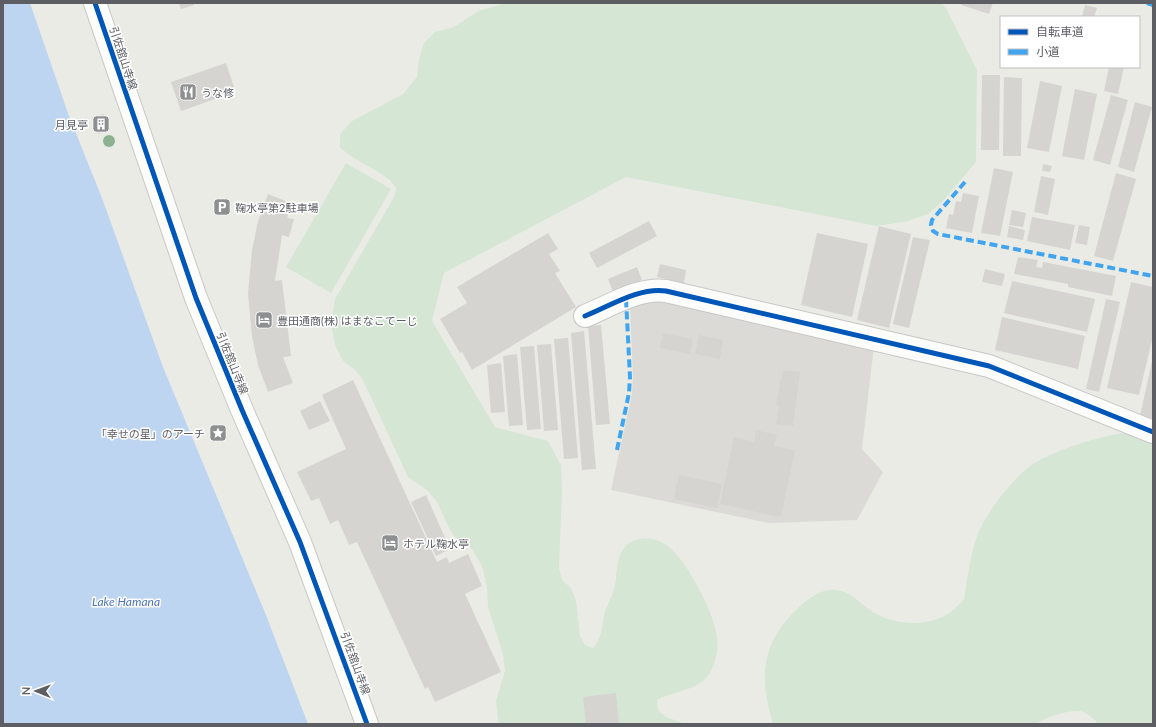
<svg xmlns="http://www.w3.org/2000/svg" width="1156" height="727" viewBox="0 0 1156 727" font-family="Lato,'Noto Sans JP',sans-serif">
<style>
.industrial{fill:#dbdad6}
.green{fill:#d5e6d5}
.water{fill:#bed5f1}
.building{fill:#d5d4d1}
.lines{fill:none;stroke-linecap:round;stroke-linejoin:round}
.minor-casing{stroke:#c7c7c7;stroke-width:24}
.secondary-casing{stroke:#c8c8c8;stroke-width:24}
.minor{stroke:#fcfcfb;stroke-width:22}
.secondary{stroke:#fcfcfb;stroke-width:22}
.quiet{stroke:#40a5ee;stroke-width:4;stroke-dasharray:8 4;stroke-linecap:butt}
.cycleway-casing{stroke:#fff;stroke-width:8}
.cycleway{stroke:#0057b8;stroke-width:5}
.tree{fill:#8bb190}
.labels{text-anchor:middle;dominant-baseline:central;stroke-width:3;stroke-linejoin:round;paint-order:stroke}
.street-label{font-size:11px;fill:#5c5e63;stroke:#fff}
.poi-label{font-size:11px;fill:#5c5e63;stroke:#fff;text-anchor:start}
.water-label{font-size:12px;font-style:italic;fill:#5074b7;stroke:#fff}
</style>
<rect width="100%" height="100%" fill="#ebebe6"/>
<polygon class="industrial" points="655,297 874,346 862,449 883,472 857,520 769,523 611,490 632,394 633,377 630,306"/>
<g class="green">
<path d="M 507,3 L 941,3 L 946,8 L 977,70 L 976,162 L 943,201 L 928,214 L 908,221 L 877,226 L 626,177 L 444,273 L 432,321 L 495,427 L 548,441 L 561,465 L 562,491 L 559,568 L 562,580 L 571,588 L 576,600 L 580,636 L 585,645 L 593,648 C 604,636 601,623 606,609 C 609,601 613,594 615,586 C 617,574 616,555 626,546 C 637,536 652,537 665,544 C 684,554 716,616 717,637 C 719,650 715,668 706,678 C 696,690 671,692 657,700 L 658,710 L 666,717 L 685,724 L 500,724 L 498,720 L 496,700 L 505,671 L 503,654 L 488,607 L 487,587 L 482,566 L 472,549 L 459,542 L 450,530 L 437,502 L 428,491 L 408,477 L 363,380 L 354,369 L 343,361 L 335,345 L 331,324 L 335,299 L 394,197 L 396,188 C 386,171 356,164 340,147 L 340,134 L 352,121 L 403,94 L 417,77 L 419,59 L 424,43 L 435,32 L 454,27 L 478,11 Z"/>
<polygon points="346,163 391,189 331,293 286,267"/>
<path d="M 1125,433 L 1153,440 L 1153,724 L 1097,724 L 1096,721 C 1092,718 1086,712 1080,711 C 1065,710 1048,717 1035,724 L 773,724 C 758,674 762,641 801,605 C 810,597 824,588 836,590 C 851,592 859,602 870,610 C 890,624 923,628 946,615 C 952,612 958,605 964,600 C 967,580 972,543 982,525 C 992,506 1015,476 1033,464 C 1058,449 1096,437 1125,433 Z"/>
</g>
<polygon class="water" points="3,3 30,3 69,116 102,198 163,367 266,615 308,724 3,724"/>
<g class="building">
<polygon points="193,3 194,5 181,9 179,4"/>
<polygon points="961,3 993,3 989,14 961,5"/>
<polygon points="1085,5 1097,8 1094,17 1082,17"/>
<polygon points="226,63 234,87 217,93 218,98 181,111 171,82"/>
<polygon points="1109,67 1124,67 1118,94 1104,91"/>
<polygon points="982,75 1000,75 999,150 981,150"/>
<polygon points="1004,77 1022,78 1021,156 1003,156"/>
<polygon points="1040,81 1062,86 1049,152 1027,148"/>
<polygon points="1075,89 1097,94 1084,160 1062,156"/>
<polygon points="1111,95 1128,100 1110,165 1093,160"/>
<polygon points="1135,102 1152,107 1134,172 1118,167"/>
<polygon points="104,114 110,130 98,134 92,117"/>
<polygon points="1043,164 1052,166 1050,172 1042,171"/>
<polygon points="994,168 1013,172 1000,236 981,233"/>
<polygon points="1116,173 1136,179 1113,261 1094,256"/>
<polygon points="1041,176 1055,179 1048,215 1034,212"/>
<polygon points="963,193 979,196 972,233 946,228 949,214 953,215 956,201 961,202"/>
<polygon points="268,194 293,204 287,218 294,219 289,237 282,235 275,281 282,280 291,356 283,357 293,383 268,392 258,365 252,337 248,293 252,250 258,221"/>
<polygon points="1012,210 1026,213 1023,227 1009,225"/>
<polygon points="1032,217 1075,225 1070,250 1027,241"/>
<polygon points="649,221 657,236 597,268 589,253"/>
<polygon points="1079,225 1090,227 1087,245 1075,243"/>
<polygon points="879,226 911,234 889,328 857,320"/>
<polygon points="1009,226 1025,230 1023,240 1007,237"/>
<polygon points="548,233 558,249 549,254 560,271 555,273 576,307 472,370 462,352 460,353 440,319 467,303 457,287"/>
<polygon points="817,233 868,244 852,317 801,305"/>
<polygon points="913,237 930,240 909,328 893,324"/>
<polygon points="1018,257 1038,260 1036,267 1042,268 1043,262 1116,276 1112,296 1068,287 1068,284 1014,274"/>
<polygon points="660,264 686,270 684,283 657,277"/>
<polygon points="637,267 642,280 613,292 608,279"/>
<polygon points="985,269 1005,274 1002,286 982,282"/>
<polygon points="1012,281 1095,299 1087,332 1004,313"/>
<polygon points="1131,282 1153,287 1153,336 1139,395 1107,388"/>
<polygon points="1106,299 1120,302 1099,392 1086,389"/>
<polygon points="1002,317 1085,336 1078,369 995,350"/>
<polygon points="601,325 610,424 596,425 588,326"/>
<polygon points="584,331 596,469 582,470 571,333"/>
<polygon points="663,333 693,339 690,354 660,348"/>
<polygon points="699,335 723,340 720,359 695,354"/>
<polygon points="568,338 578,458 564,459 554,339"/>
<polygon points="551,344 558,430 544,431 537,345"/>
<polygon points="534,346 541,429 527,430 520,347"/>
<polygon points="517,354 523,425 509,426 503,356"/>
<polygon points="1152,361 1153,362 1153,419 1140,416"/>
<polygon points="501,363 505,412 491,413 487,365"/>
<polygon points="783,370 800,372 793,426 776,424 779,406 776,405"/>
<polygon points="353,380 437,562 447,557 449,563 468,554 482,586 465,594 501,672 435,702 428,687 425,689 357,542 349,545 338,520 330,524 319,498 311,501 297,472 346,449 322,395"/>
<polygon points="320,401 330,421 309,430 300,411"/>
<polygon points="756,430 777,435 774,446 795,450 781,517 720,504 734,437 754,442"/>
<polygon points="679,475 722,484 717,508 674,499"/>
<polygon points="426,495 450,549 436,556 411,502"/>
<polygon points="616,693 619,724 586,724 583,697"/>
</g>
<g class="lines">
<defs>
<path id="minor" d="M 585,316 C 610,306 639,287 666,291 L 989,366 L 1153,432"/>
<polyline id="secondary" points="95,3 196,298 242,410 300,542 367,724"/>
</defs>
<use href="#minor" class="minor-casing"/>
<use href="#secondary" class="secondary-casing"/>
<use href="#minor" class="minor"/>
<use href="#secondary" class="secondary"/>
<g class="quiet">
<polyline points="1147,3 1153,5"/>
<polyline points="965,182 932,220 931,225 933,231 938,234 1153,276"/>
<polyline points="617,450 629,393 630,377 626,299"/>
</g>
<defs>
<g id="cycleway">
<polyline points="95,3 196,298 242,410 300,542 367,724"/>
<path d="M 585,316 C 610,306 639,287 666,291 L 989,366 L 1153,432"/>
</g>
</defs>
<use href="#cycleway" class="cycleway-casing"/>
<use href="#cycleway" class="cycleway"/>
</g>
<circle class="tree" cx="109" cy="141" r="6"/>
<defs>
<symbol id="restaurant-square" viewBox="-11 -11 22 22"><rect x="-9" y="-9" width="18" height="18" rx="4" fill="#8e8f91" stroke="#fff"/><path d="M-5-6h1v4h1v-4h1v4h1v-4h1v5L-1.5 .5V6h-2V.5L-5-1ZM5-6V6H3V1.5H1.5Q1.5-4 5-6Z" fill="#fff"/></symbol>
<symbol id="building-square" viewBox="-11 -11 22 22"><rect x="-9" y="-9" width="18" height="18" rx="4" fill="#8e8f91" stroke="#fff"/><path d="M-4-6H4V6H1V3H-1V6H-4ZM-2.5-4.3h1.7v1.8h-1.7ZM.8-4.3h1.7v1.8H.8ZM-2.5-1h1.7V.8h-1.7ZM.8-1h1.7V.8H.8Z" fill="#fff"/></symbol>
<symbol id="parking-square" viewBox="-11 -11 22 22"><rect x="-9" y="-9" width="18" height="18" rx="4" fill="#8e8f91" stroke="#fff"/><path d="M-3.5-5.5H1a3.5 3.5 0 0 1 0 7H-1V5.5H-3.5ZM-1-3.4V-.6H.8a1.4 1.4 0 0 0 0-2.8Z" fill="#fff"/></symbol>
<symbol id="hotel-square" viewBox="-11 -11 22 22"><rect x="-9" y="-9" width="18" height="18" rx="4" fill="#8e8f91" stroke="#fff"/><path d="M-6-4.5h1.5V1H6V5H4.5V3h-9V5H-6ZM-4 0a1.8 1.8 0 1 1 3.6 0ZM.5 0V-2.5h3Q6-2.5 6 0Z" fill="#fff"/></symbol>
<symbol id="sight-square" viewBox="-11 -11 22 22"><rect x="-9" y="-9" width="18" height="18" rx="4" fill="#8e8f91" stroke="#fff"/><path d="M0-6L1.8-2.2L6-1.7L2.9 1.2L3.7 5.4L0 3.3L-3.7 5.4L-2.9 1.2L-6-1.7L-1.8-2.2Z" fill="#fff"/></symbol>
</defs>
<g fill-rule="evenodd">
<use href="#restaurant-square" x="178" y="82" width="20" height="20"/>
<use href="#building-square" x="91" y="114" width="20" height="20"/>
<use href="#parking-square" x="212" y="197" width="20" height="20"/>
<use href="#hotel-square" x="254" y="310" width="20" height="20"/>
<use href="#sight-square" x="208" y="423" width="20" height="20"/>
<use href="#hotel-square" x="380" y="533" width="20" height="20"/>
</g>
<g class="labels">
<g class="street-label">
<text transform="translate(124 58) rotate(72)">引佐舘山寺線</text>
<text transform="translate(233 363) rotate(68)">引佐舘山寺線</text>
<text transform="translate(356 663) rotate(70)">引佐舘山寺線</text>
</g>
<g class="poi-label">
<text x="201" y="92">うな修</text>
<text x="88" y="124" text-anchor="end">月見亭</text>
<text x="235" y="207">鞠水亭第2駐車場</text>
<text x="277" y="320">豊田通商(株) はまなこてーじ</text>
<text x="205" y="433" text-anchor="end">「幸せの星」のアーチ</text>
<text x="403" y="543">ホテル鞠水亭</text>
</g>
<g class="water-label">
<text x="126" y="601">Lake Hamana</text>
</g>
</g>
<rect width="1156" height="727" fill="none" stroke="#5c5e63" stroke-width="8"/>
<rect x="1000" y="16" width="140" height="52" fill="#ffffff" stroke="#bebfc1"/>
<rect x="1008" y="29" width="20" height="6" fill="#0057b8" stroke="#bebfc1"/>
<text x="1036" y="36" font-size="12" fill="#5c5e63">自転車道</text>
<rect x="1008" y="49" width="20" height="6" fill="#40a5ee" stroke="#bebfc1"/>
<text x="1036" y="56" font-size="12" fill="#5c5e63">小道</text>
<g transform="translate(36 691) rotate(271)" stroke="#ffffff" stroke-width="3" paint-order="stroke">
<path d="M0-3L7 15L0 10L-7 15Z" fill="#5c5e63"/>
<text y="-6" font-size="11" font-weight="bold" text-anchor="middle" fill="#5c5e63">N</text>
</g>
</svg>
